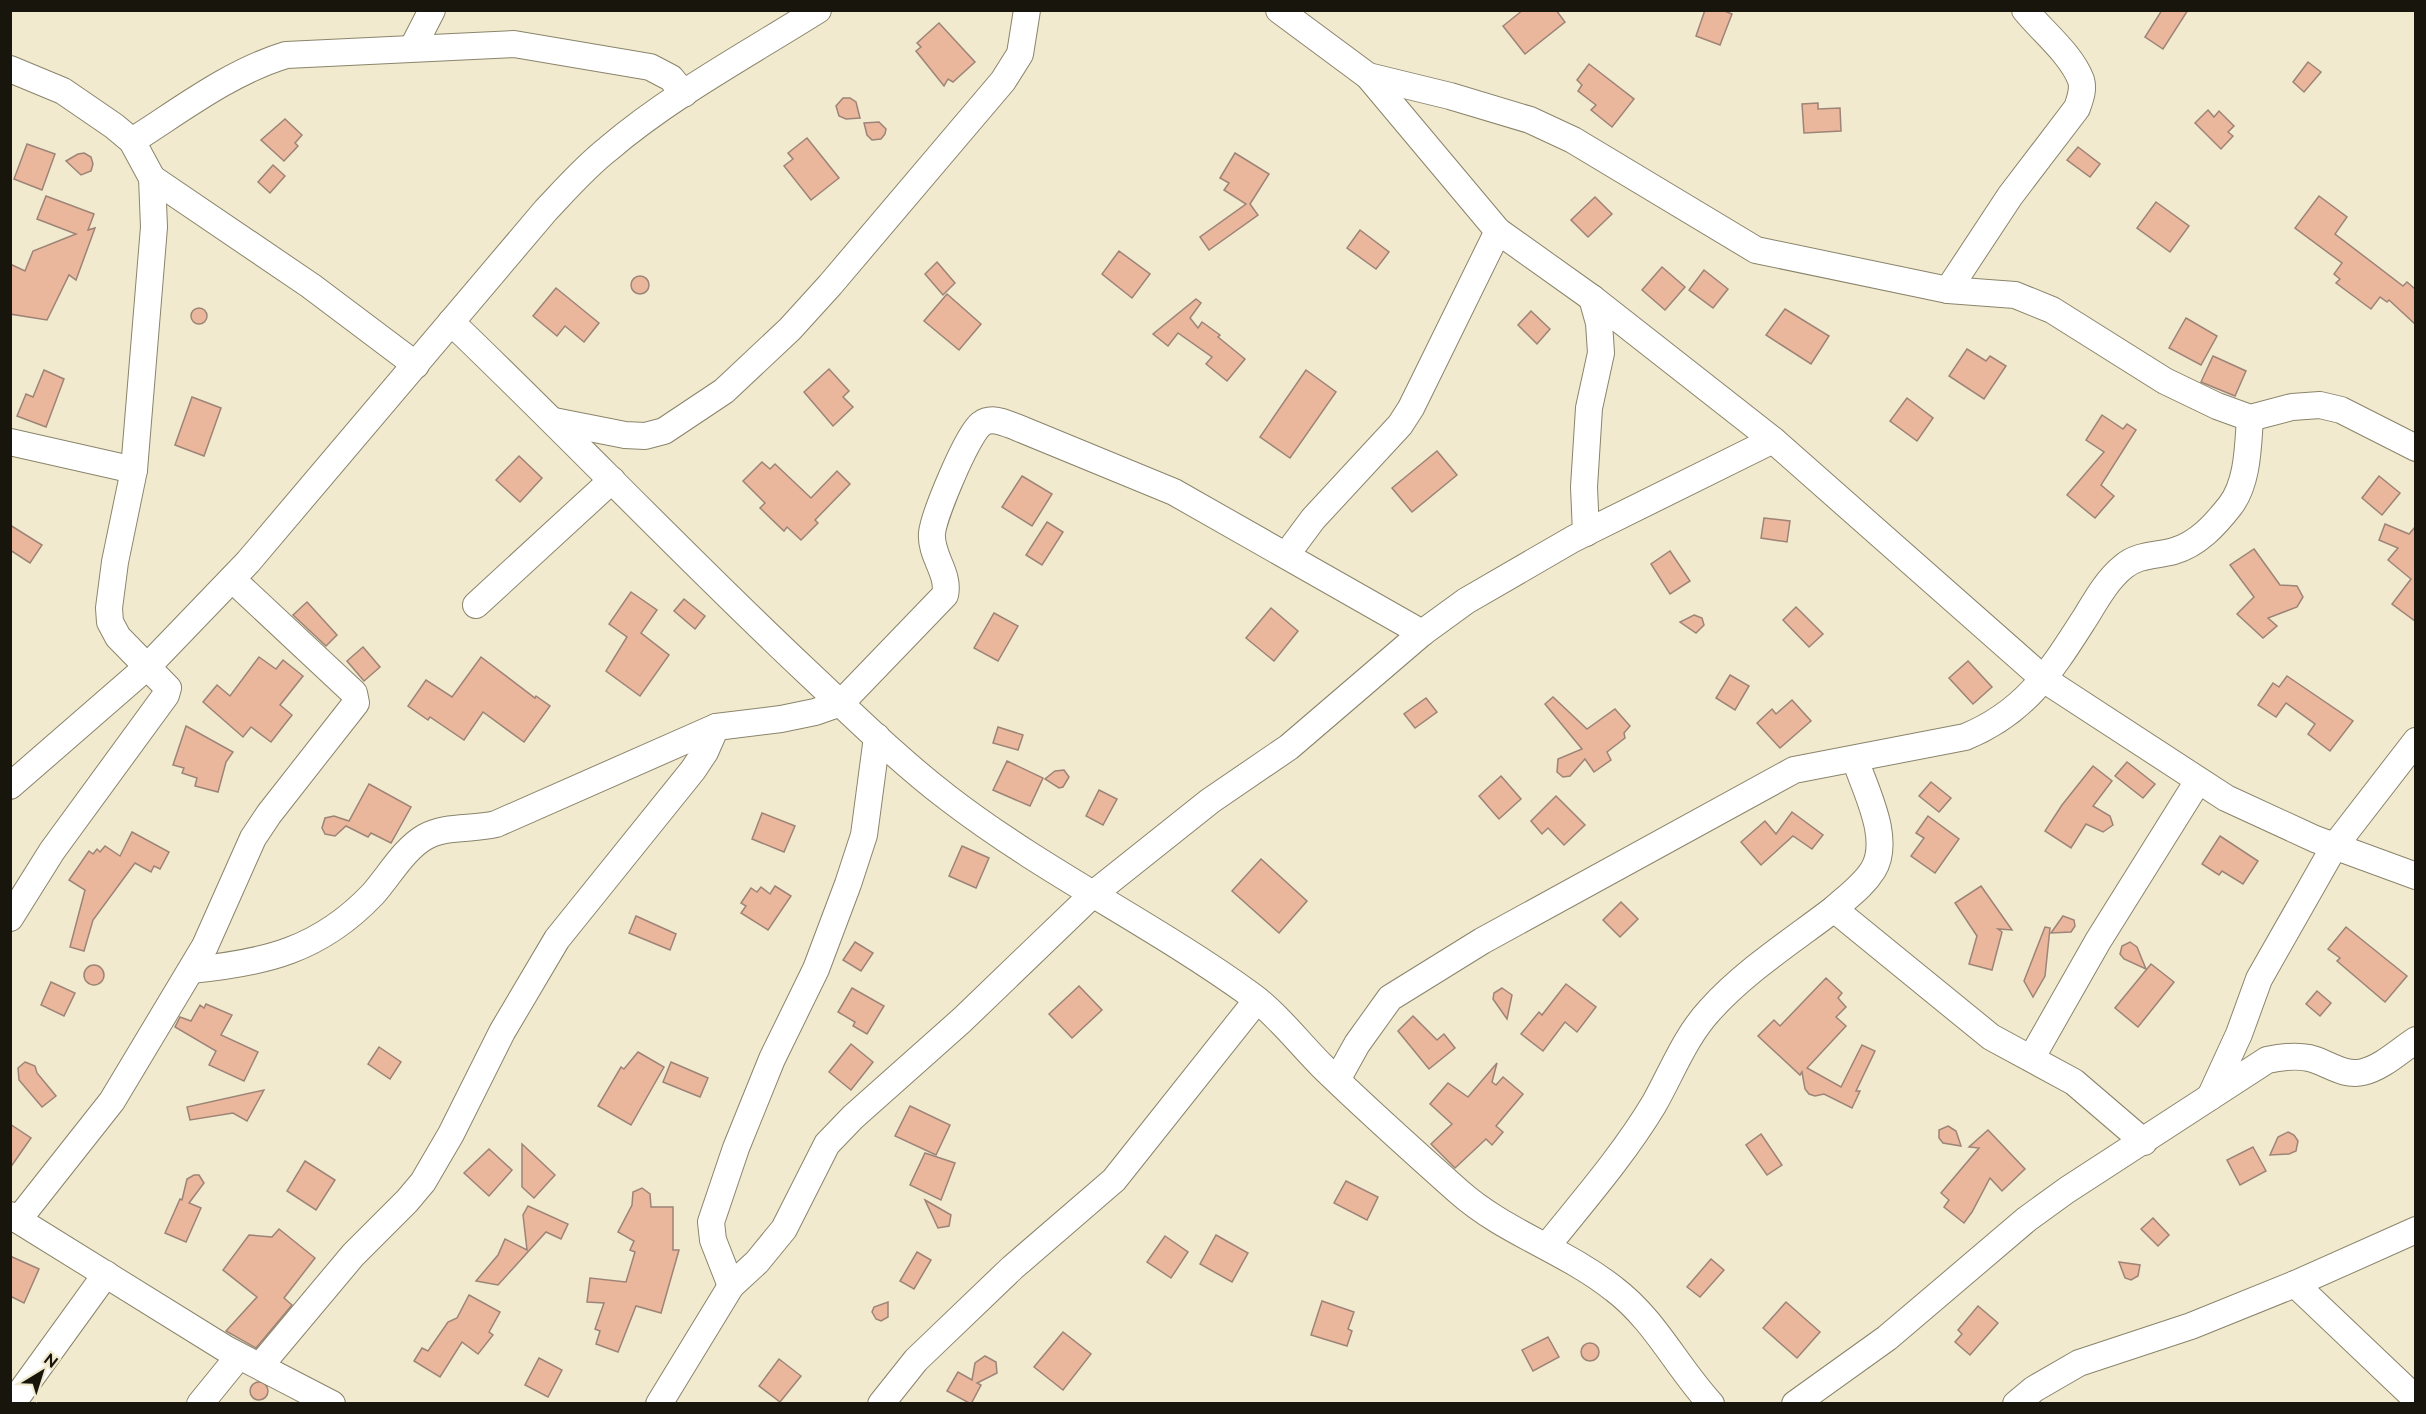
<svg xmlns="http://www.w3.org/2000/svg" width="2426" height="1414" viewBox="0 0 2426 1414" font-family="Raleway,sans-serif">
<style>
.building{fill:#eab79d;stroke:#9d8477;stroke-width:1.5}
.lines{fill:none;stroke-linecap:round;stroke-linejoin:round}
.street-casing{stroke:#8a846b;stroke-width:28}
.street{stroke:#fff;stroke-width:26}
</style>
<rect width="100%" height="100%" fill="#f1eacf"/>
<g class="building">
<polygon points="1523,10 1556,10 1565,22 1525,54 1503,26"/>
<polygon points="1705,10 1722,10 1732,14 1720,45 1696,36"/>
<polygon points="2162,10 2188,10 2163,49 2145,37"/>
<polygon points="939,23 975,62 953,82 948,79 944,86 916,51 921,47 917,43"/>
<polygon points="2308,62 2321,72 2304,92 2293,82"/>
<polygon points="1589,64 1634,99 1612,127 1591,110 1596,105 1578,91 1582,85 1577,80"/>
<polygon points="843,98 850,98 856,102 860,118 846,119 839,116 836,106"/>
<polygon points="1818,103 1818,109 1840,108 1841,131 1804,133 1802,104"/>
<polygon points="2208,110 2214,117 2219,111 2234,126 2228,132 2233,136 2221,149 2195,123"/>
<polygon points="285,119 302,135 295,143 298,146 284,161 261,140"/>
<polygon points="879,122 886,129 885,134 881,139 872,140 867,135 864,123"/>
<polygon points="807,138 839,178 811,200 784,166 793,159 788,153"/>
<polygon points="27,144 55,154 42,190 14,179"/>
<polygon points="2078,147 2100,164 2090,177 2067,160"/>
<polygon points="84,153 91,157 93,164 91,171 81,175 66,161 78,154"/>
<polygon points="1235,153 1269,174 1250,204 1258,215 1209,250 1200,237 1246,204 1224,190 1229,183 1220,178"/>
<polygon points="273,165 285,176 270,193 258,182"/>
<polygon points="46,196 94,214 88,230 95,228 76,280 69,275 47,320 10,314 10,264 25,271 33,251 76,234 37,219"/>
<polygon points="2319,196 2347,217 2335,234 2403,286 2407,282 2415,289 2415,324 2389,300 2387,302 2380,297 2371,309 2336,283 2340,279 2334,274 2342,263 2295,228"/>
<polygon points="1595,197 1612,214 1588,237 1571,220"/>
<polygon points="2156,202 2189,226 2170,252 2137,228"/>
<polygon points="1360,230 1389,252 1376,269 1347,248"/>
<polygon points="1119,251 1150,274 1132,298 1102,274"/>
<polygon points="937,262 955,283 943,295 925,274"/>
<polygon points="1662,267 1685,287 1665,310 1642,290"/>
<polygon points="1704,270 1728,289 1713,308 1689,290"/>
<circle cx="640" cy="285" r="9"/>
<polygon points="556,288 599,323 584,342 565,326 557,336 533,316"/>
<polygon points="947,294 981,324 959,350 924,321"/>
<polygon points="1196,299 1201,303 1190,318 1198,328 1202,322 1220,335 1218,337 1245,359 1227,381 1206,364 1212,357 1178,333 1168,346 1153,334"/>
<circle cx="199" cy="316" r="8"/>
<polygon points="1785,309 1829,336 1811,364 1766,335"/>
<polygon points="1531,311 1550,329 1537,344 1518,325"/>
<polygon points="2186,318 2217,336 2201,365 2169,348"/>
<polygon points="1967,349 1986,361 1990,356 2006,366 1984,399 1949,376"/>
<polygon points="2213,356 2246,371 2235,396 2201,382"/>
<polygon points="829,369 849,391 843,397 853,407 833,426 804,392"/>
<polygon points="44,370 64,379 46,427 17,416 26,394 33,397"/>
<polygon points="1306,370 1336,392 1290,458 1260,437"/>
<polygon points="192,397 221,408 204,456 175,445"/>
<polygon points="1907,398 1933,418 1917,441 1890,421"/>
<polygon points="2102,415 2123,429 2127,424 2136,430 2101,485 2114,496 2095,518 2067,495 2104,452 2086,440"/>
<polygon points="1437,451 1457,475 1412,512 1392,488"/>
<polygon points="519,456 542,478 520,502 496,480"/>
<polygon points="762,462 770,469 775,464 811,498 837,471 850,484 815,520 818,523 801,540 787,527 784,531 760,508 765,503 743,481"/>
<polygon points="1022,476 1052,494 1032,526 1002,507"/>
<polygon points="2379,476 2400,493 2382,515 2362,498"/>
<polygon points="1764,518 1790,521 1787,542 1761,538"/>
<polygon points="1047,522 1063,532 1042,565 1026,555"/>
<polygon points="2385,524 2409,534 2415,527 2415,621 2392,604 2411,579 2388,560 2398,548 2379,540"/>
<polygon points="10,525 42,545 30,563 10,550"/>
<polygon points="2254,549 2280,585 2297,586 2303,597 2297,607 2268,618 2277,626 2263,638 2237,614 2254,597 2230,565"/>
<polygon points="1670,551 1690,581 1670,594 1651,564"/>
<polygon points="631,592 657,610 641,633 669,655 640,696 606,671 627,637 609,624"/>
<polygon points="684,599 705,616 695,629 674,611"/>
<polygon points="307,602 337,635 326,646 293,615"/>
<polygon points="1796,607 1823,634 1809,647 1783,620"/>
<polygon points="1271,608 1298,631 1274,661 1246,638"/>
<polygon points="994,613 1018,626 998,661 974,648"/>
<polygon points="1694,615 1702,618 1704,625 1696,633 1680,622"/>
<polygon points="363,647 380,667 364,681 347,661"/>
<polygon points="259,657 276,669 283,660 303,676 280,705 292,715 271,742 251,727 243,737 203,702 217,685 230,696"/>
<polygon points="481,657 535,698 536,696 550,706 524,742 483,712 464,740 430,717 428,720 408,706 426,680 452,697"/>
<polygon points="1968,661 1992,687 1973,704 1949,678"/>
<polygon points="1730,675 1749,686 1735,710 1716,698"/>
<polygon points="2287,676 2353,721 2330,751 2308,734 2315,724 2286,703 2276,717 2258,705 2273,683 2279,687"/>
<polygon points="1553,697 1587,729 1615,709 1630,726 1624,733 1625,738 1607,752 1611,760 1594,772 1585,759 1570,776 1563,777 1557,772 1558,759 1582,749 1545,704"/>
<polygon points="1426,698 1437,712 1415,728 1404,714"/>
<polygon points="1792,700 1811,721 1780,748 1757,723 1772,709 1776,714"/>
<polygon points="186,726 233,752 226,762 218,792 195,786 197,778 182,773 184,768 173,765"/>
<polygon points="998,727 1023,735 1018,750 993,743"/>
<polygon points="1007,761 1043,778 1030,806 993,790"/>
<polygon points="2127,762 2155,784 2143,798 2115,776"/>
<polygon points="2093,766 2112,781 2093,806 2110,816 2113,825 2103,832 2086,824 2071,848 2045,831 2062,805"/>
<polygon points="1064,770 1069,777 1063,787 1059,788 1045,779 1055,771"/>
<polygon points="1501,776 1521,799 1499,819 1479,796"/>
<polygon points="1931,782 1951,798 1939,812 1919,796"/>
<polygon points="369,784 411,807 391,843 371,833 368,837 346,826 335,836 325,834 322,828 325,818 334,816 349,821"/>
<polygon points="1099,790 1117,799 1103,825 1086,816"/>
<polygon points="1556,796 1585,825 1564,845 1548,828 1542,834 1531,821"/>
<polygon points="1792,812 1823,835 1812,849 1793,836 1761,865 1741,842 1765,821 1776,834"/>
<polygon points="762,813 795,826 784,852 752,839"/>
<polygon points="1928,816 1959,839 1935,873 1911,856 1924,838 1916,833"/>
<polygon points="132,832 169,852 160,869 154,866 151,872 135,863 93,920 84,951 70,947 85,890 69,880 89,851 93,854 97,849 100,852 105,846 120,856"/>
<polygon points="2220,836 2258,861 2243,884 2222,871 2219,875 2202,864"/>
<polygon points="962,846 989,858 976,888 949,876"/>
<polygon points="1261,859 1307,901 1279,933 1232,891"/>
<polygon points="775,886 791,896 768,930 741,913 746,906 741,903 751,888 757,892 761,887 770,894"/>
<polygon points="1981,886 2012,930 1998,929 2002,932 1992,970 1969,964 1977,936 1955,903"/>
<polygon points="1621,902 1638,919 1620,937 1603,920"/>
<polygon points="636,916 676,934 670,950 629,933"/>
<polygon points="2063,916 2074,920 2075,926 2071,932 2051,933"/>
<polygon points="2045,927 2050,928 2045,976 2033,997 2024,981"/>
<polygon points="2346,927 2407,976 2385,1002 2337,961 2340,958 2328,949"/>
<polygon points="855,942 873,953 861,971 843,960"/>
<polygon points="2130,942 2137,947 2146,969 2124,959 2120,954 2122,946"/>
<polygon points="2151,964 2174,982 2138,1027 2115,1008"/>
<circle cx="94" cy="975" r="10"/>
<polygon points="1826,978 1842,993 1838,998 1846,1007 1836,1017 1846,1026 1807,1068 1841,1087 1862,1045 1875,1051 1856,1091 1860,1091 1852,1108 1824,1094 1815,1096 1809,1094 1805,1089 1802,1072 1800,1075 1758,1036 1774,1020 1780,1026"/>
<polygon points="51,982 75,993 64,1016 41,1005"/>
<polygon points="1566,984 1596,1007 1577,1032 1565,1022 1543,1051 1521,1034 1539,1012 1542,1015"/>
<polygon points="1079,986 1102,1010 1072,1038 1049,1014"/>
<polygon points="852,988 884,1006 867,1034 853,1026 855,1022 838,1012"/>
<polygon points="1502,988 1512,995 1507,1019 1493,999 1494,993"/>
<polygon points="2317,991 2331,1003 2320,1016 2306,1004"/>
<polygon points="206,1004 232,1015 221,1035 258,1052 244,1081 209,1065 216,1051 175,1027 180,1017 191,1021 200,1005 204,1008"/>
<polygon points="1413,1016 1437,1040 1444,1034 1455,1048 1429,1069 1398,1031"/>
<polygon points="851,1044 873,1062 851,1090 829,1072"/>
<polygon points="379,1047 401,1062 390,1079 368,1064"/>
<polygon points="638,1052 664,1067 631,1125 598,1106 621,1067 624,1069"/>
<polygon points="25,1062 35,1066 37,1073 56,1096 42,1107 19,1080 18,1068"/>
<polygon points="671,1062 708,1078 700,1097 663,1082"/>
<polygon points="1497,1063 1492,1082 1496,1085 1503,1077 1523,1094 1496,1126 1503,1132 1492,1145 1486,1139 1455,1168 1431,1144 1452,1124 1430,1104 1448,1083 1468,1097"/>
<polygon points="264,1090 247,1121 233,1113 190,1120 187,1107"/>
<polygon points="910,1106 950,1125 936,1155 895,1136"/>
<polygon points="10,1124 31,1138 10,1168"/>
<polygon points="1948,1126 1956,1131 1961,1146 1943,1143 1939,1138 1939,1130"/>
<polygon points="1988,1130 2025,1169 2002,1191 1990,1178 1972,1212 1964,1223 1944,1207 1949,1200 1941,1193 1979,1148 1969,1147"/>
<polygon points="2288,1132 2294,1135 2298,1141 2296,1151 2289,1154 2270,1155 2278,1137"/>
<polygon points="1761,1134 1782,1165 1767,1175 1746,1145"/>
<polygon points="522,1144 555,1175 534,1198 522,1187"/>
<polygon points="2253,1147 2266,1171 2240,1185 2227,1160"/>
<polygon points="489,1149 512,1170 489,1196 464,1173"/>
<polygon points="925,1153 955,1163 941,1200 910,1185"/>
<polygon points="305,1161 335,1180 316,1210 287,1191"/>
<polygon points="194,1175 199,1175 204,1183 189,1203 201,1208 186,1242 165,1233 180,1199 182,1200 187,1179"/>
<polygon points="1346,1181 1378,1197 1367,1220 1334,1203"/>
<polygon points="642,1188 650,1194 651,1207 673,1207 673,1250 679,1250 661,1313 636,1306 618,1352 596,1344 600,1331 595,1329 604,1303 587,1302 590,1278 626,1282 635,1252 630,1250 634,1241 618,1232 632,1205 633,1192"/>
<polygon points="925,1200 951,1215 949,1226 938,1228"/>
<polygon points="528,1206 568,1224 561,1239 546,1232 498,1285 476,1281 498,1255 505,1239 527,1250 523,1215"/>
<polygon points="2153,1218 2169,1235 2158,1246 2141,1229"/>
<polygon points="279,1229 315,1258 284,1298 292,1305 256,1348 226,1331 257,1297 223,1270 249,1235 272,1237"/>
<polygon points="1216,1235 1248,1253 1232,1282 1200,1264"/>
<polygon points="1165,1236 1188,1252 1171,1278 1147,1262"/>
<polygon points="917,1252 931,1260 914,1289 900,1281"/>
<polygon points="10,1256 39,1269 24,1303 10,1296"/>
<polygon points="1711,1259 1724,1270 1700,1297 1687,1287"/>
<polygon points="2119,1262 2140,1265 2138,1276 2131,1280 2125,1278"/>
<polygon points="469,1295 500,1312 489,1332 493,1335 478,1354 462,1342 440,1377 414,1361 422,1348 428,1351 448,1322 457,1318"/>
<polygon points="1322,1301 1354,1312 1348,1329 1352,1331 1347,1346 1311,1335"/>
<polygon points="888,1302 888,1317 881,1321 876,1319 872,1312 874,1307"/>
<polygon points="1786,1302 1820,1332 1797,1358 1763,1328"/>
<polygon points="1978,1306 1998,1323 1970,1355 1955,1342 1962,1334 1958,1330"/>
<polygon points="1063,1332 1091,1354 1063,1390 1034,1367"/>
<polygon points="1548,1337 1559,1357 1533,1371 1522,1350"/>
<circle cx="1590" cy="1352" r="9"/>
<polygon points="985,1356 996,1362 997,1373 977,1383 981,1385 971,1404 947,1391 958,1372 972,1380 975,1363"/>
<polygon points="539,1358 562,1370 548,1397 525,1385"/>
<polygon points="779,1359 801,1376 780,1402 759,1386"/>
<circle cx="259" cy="1391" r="9"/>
</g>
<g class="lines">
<defs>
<g id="street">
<polyline points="1279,10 1368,76 1498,231 1592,298 1773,440 2045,680 2226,798 2315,839 2416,876"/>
<polyline points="413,47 432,10"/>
<polyline points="10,69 63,91 114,126 132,141 152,178 154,227 134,470 115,562 109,608 110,622 118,637 168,688 166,695 52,851 10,918"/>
<polyline points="1368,76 1450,96 1530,120 1573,140 1756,250 1948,290 2015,295 2052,310 2165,381 2217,406 2250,418 2292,407 2320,405 2341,410 2416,448"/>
<path d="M 132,141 C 181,110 230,72 286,55 L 514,44 L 650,67 L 671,78 L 684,94"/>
<polyline points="152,178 311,286 416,365"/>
<path d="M 1948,290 L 2010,196 L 2077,108 C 2080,99 2084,90 2081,80 C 2071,54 2043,32 2025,10"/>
<path d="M 451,322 C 570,436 684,556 804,669 C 851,713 897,759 948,798 C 1044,872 1153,924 1251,995 C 1277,1014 1299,1043 1322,1066 C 1366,1109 1412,1150 1458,1191 C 1505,1233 1565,1250 1614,1289 C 1655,1320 1676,1366 1711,1404"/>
<polyline points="554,421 625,435 645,436 664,431 724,391 790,329 830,285 1003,81 1020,54 1027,10"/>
<polyline points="10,442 134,470"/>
<polyline points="1586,533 1584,487 1589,408 1601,353 1599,323 1592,298"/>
<polyline points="1287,554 1313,519 1400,425 1411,408 1498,231"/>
<polyline points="476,605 612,480"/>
<path d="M 1855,759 C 1865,790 1892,839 1873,870 C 1863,886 1847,897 1834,909 L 1991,1037 L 2074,1082 L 2144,1142"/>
<path d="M 10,786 L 148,666 L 248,562 L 546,210 C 566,189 585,167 608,149 C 670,96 748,54 818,10"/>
<path d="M 191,970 C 265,963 320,950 373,894 C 389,876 404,849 425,837 C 446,825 473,830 496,824 L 716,727 L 781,719 L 815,712 L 841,703 L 945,595 C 950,573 930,556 932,533 C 934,515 967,435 981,424 C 992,416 1005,423 1016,427 L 1174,492 L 1422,633"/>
<polyline points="2032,1057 2098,941 2198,781"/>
<path d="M 1337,1080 L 1357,1044 L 1390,998 L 1482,941 L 1794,770 L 1965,737 C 2026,712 2051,671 2085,618 C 2096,600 2107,580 2123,567 C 2138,554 2156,556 2174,551 C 2198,544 2215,525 2230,506 C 2248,483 2248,446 2250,418"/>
<polyline points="2210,1097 2239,1034 2259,979 2334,847 2416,741"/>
<polyline points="10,1215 226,1349 332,1404"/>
<polyline points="18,1220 112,1101 205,946 253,838 269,814 356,703 354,693 232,579"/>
<path d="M 1547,1246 C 1584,1200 1624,1154 1654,1104 C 1672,1072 1685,1037 1710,1010 C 1745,971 1792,941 1834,909"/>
<polyline points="2295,1284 2416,1399"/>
<polyline points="731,1286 713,1240 711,1222 736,1148 772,1059 816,969 848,884 864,835 877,737"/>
<polyline points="260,1366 353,1255 407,1201 423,1182 451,1134 502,1032 557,939 693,770 705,752 716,727"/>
<polyline points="12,1404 106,1274"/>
<polyline points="200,1404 239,1356"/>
<polyline points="659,1404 731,1286 757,1262 784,1229 827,1144 853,1117 962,1020 1092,895 1210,801 1289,747 1422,633 1466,601 1573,539 1773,440"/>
<polyline points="881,1404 916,1360 1012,1268 1114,1180 1257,1000"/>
<path d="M 1795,1404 L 1887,1338 L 2027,1219 L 2067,1190 L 2267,1060 C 2281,1057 2295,1055 2309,1058 C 2327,1062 2343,1077 2363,1072 C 2383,1067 2399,1051 2416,1040"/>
<polyline points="2016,1404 2034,1389 2079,1363 2191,1326 2295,1284 2416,1230"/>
</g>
</defs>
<use href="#street" class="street-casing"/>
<use href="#street" class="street"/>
</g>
<rect width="2426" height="1414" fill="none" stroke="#18150c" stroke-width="24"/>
<g transform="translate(42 1372) rotate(38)" stroke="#f1eacf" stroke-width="4.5" paint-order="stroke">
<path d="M0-4.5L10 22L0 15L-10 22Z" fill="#18150c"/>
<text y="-9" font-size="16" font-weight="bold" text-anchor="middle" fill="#18150c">N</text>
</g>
</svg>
